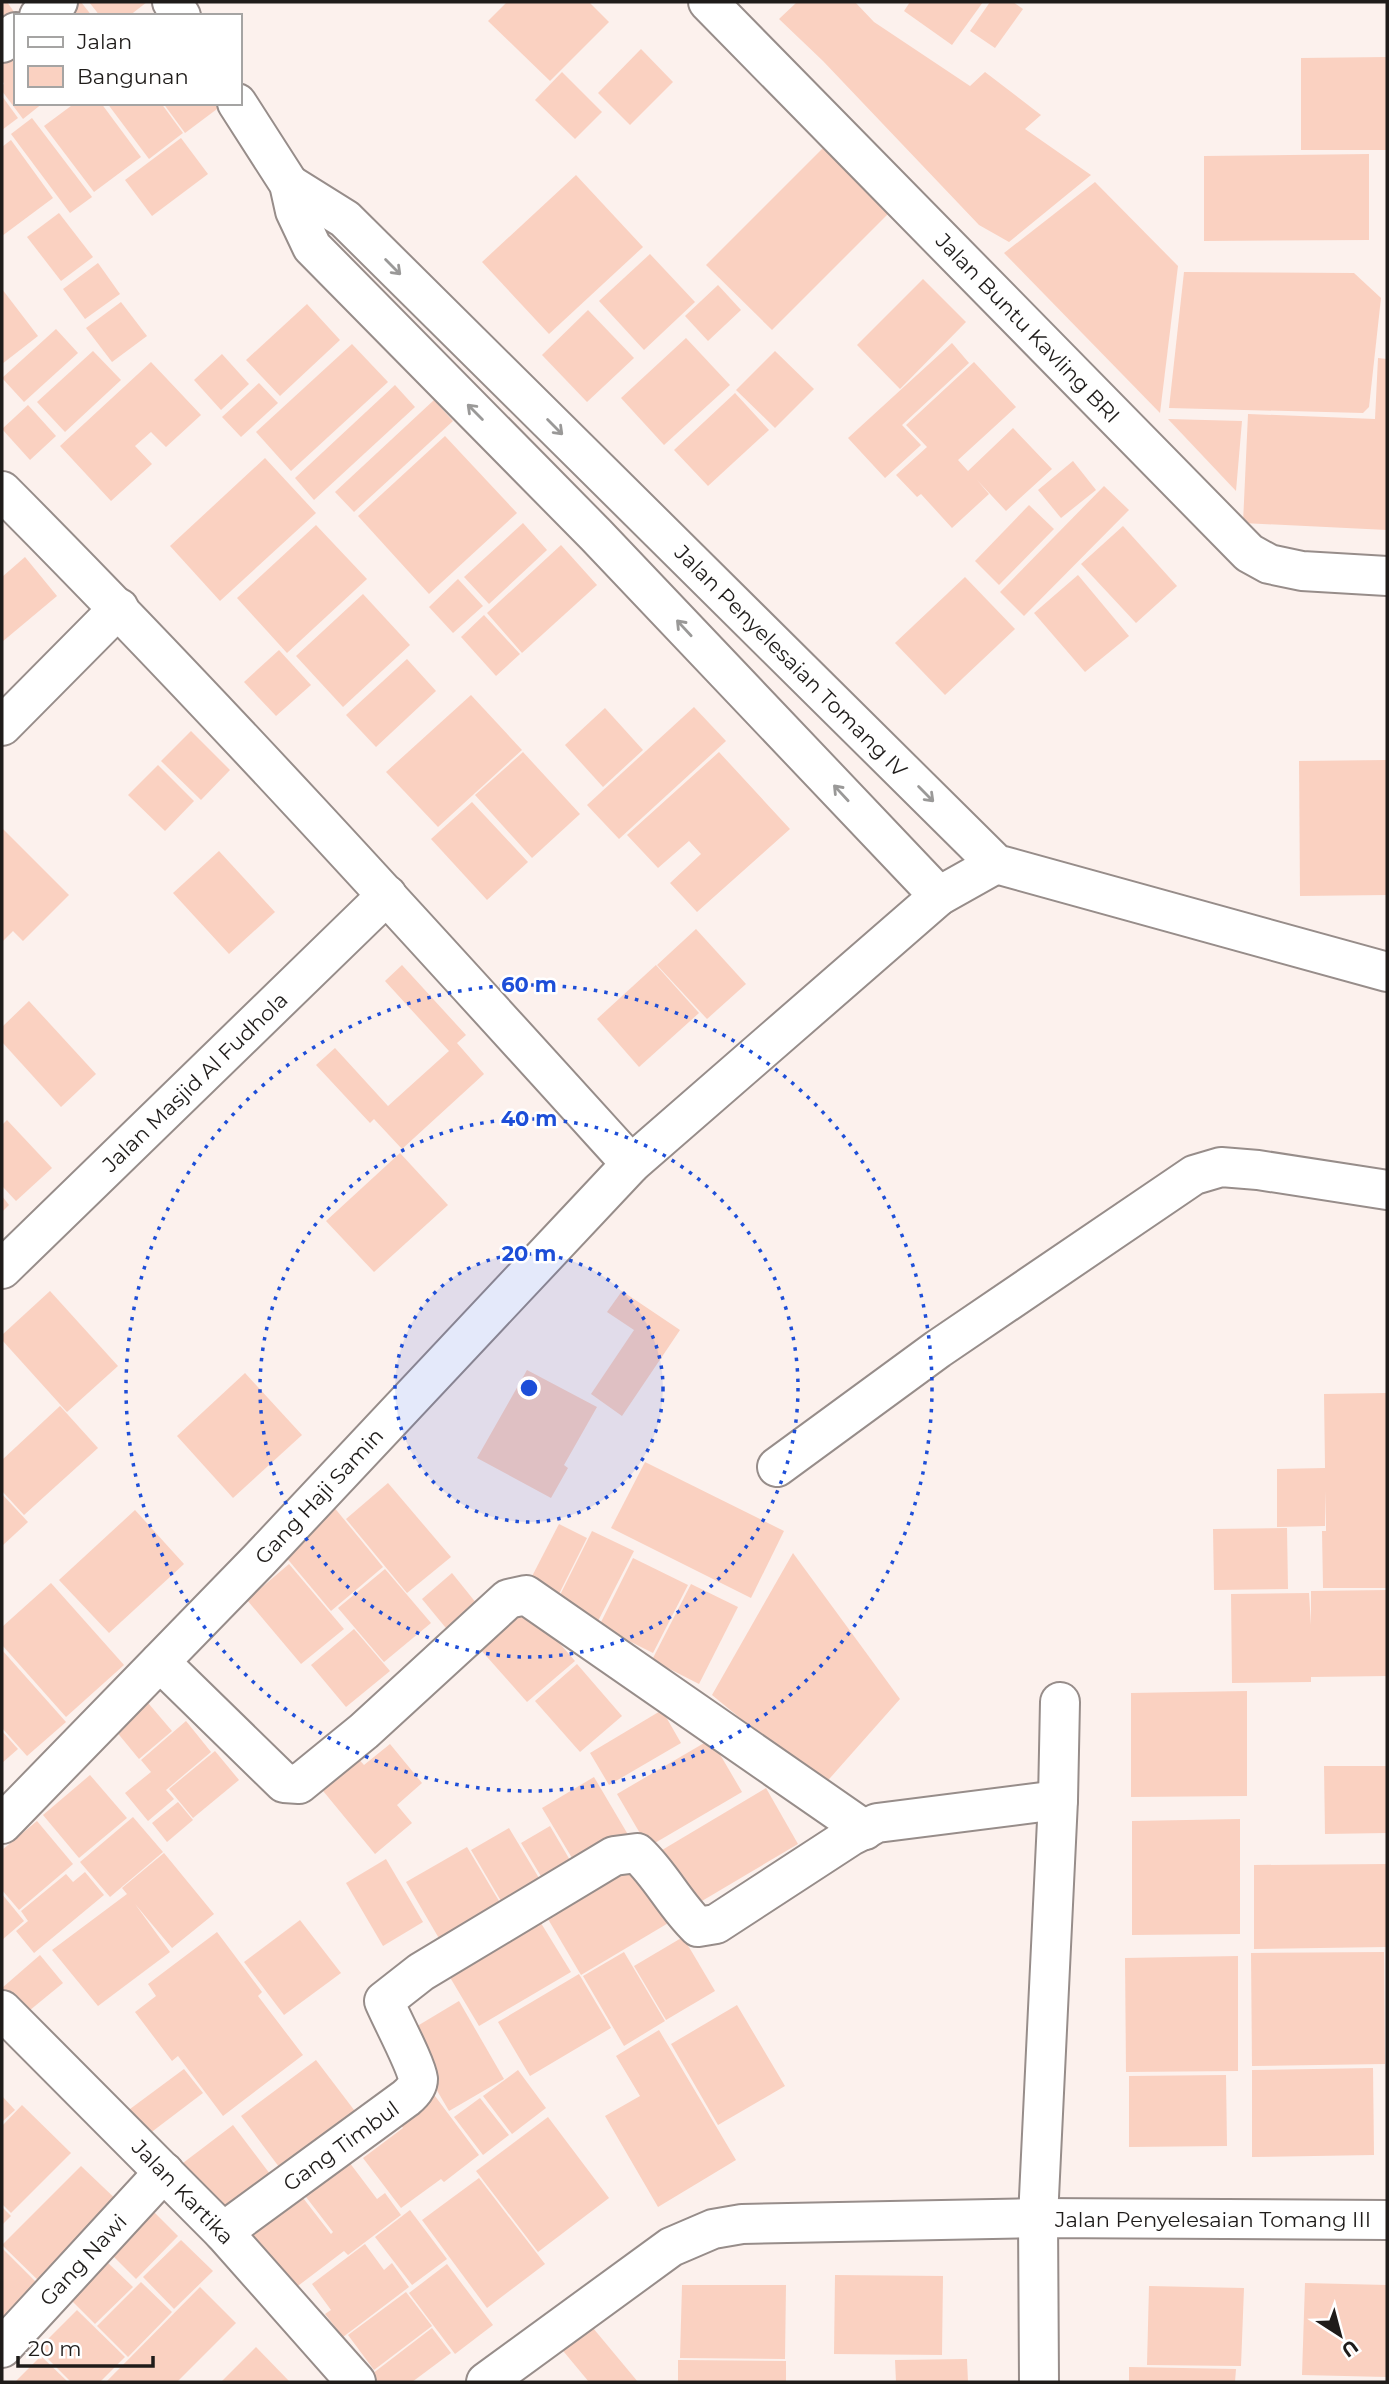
<svg xmlns="http://www.w3.org/2000/svg" width="1389" height="2384" viewBox="0 0 1389 2384" font-family="Montserrat,sans-serif">
<style>
.building{fill:#fad1c1}
.lines{fill:none;stroke-linecap:round;stroke-linejoin:round}
.minor-casing{stroke:#978d8a;stroke-width:42}
.minor{stroke:#fff;stroke-width:38}
.oneway{stroke:#9a9998}
.ring{fill:none;stroke:#1d4ed8;stroke-width:3.5;stroke-dasharray:3.5 7}
.labels{text-anchor:middle;dominant-baseline:central;stroke-width:5;stroke-linejoin:round;paint-order:stroke}
.street-label{font-size:21px;fill:#1f1c1a;stroke:#fff}
.centre{fill:#1d4ed8;stroke:#fff;stroke-width:3.5}
.ring-label{font-size:21px;text-anchor:middle;font-weight:bold;fill:#1d4ed8;stroke:#fff;stroke-width:5;stroke-linejoin:round;paint-order:stroke}
</style>
<rect width="100%" height="100%" fill="#fcf1ed"/>
<g class="building">
<polygon points="2,2 7,2 17,16 2,30"/>
<polygon points="60,2 81,2 92,16 41,16"/>
<polygon points="89,2 147,2 129,16 100,16"/>
<polygon points="507,2 589,2 609,22 550,81 488,21"/>
<polygon points="797,2 855,2 874,22 970,86 985,72 1041,115 1025,129 1091,175 1009,242 979,225 823,61 779,19"/>
<polygon points="910,2 983,2 952,45 904,11"/>
<polygon points="990,2 1013,2 1023,9 995,48 970,31"/>
<polygon points="16,49 16,103 43,103 23,119 2,91 2,85 4,84 2,80 2,59"/>
<polygon points="641,49 673,82 630,125 598,93"/>
<polygon points="1387,57 1387,150 1301,150 1301,58"/>
<polygon points="562,72 602,112 575,139 535,100"/>
<polygon points="2,96 18,118 2,130"/>
<polygon points="75,103 101,103 141,157 94,192 44,126"/>
<polygon points="107,103 161,103 183,133 149,159"/>
<polygon points="163,103 225,103 185,133"/>
<polygon points="32,118 92,197 70,213 11,134"/>
<polygon points="181,138 208,174 152,216 125,180"/>
<polygon points="11,140 53,198 2,236 2,147"/>
<polygon points="826,145 892,210 772,330 706,265"/>
<polygon points="1369,154 1369,240 1204,241 1204,156"/>
<polygon points="576,175 643,247 549,334 482,262"/>
<polygon points="1095,182 1178,266 1160,413 1004,253"/>
<polygon points="59,213 93,257 61,281 27,237"/>
<polygon points="650,254 695,302 644,350 599,301"/>
<polygon points="98,263 120,294 85,319 63,289"/>
<polygon points="1184,272 1354,273 1381,298 1369,407 1363,413 1169,408"/>
<polygon points="923,279 966,322 900,389 857,345"/>
<polygon points="718,285 741,310 708,341 685,316"/>
<polygon points="2,289 38,336 2,364"/>
<polygon points="121,302 147,336 112,362 86,328"/>
<polygon points="307,304 340,340 280,396 246,360"/>
<polygon points="588,310 634,358 587,402 542,355"/>
<polygon points="56,329 78,353 24,402 2,378"/>
<polygon points="686,338 730,385 664,445 621,398"/>
<polygon points="952,343 969,363 902,425 921,445 885,478 848,438"/>
<polygon points="352,344 388,382 291,471 256,432"/>
<polygon points="93,351 121,380 65,432 37,402"/>
<polygon points="775,351 814,389 775,428 736,390"/>
<polygon points="222,354 249,384 221,410 194,380"/>
<polygon points="1378,358 1387,359 1387,530 1243,523 1248,414 1375,419"/>
<polygon points="151,362 201,415 166,447 151,432 135,446 152,464 111,501 60,446"/>
<polygon points="974,362 1016,407 958,460 968,471 1013,428 1052,469 1006,511 977,480 989,494 952,528 921,494 917,497 896,475 927,447 906,425"/>
<polygon points="259,383 278,403 241,437 222,417"/>
<polygon points="395,385 415,407 314,500 295,478"/>
<polygon points="735,393 769,430 708,486 674,450"/>
<polygon points="434,400 453,421 354,512 335,492"/>
<polygon points="28,405 56,436 30,460 2,429"/>
<polygon points="1168,419 1242,421 1236,491"/>
<polygon points="445,436 517,513 429,594 358,516"/>
<polygon points="265,458 316,513 220,601 170,546"/>
<polygon points="1073,461 1096,490 1061,518 1038,490"/>
<polygon points="1104,486 1129,510 1024,616 1000,592"/>
<polygon points="1029,505 1054,529 999,585 975,561"/>
<polygon points="523,523 547,550 489,604 464,577"/>
<polygon points="316,525 367,579 287,653 237,598"/>
<polygon points="1123,526 1177,586 1136,623 1081,564"/>
<polygon points="561,545 597,585 522,653 487,613"/>
<polygon points="25,557 57,596 2,642 2,577"/>
<polygon points="1078,575 1129,636 1085,672 1034,613"/>
<polygon points="965,577 1015,629 945,695 895,643"/>
<polygon points="458,579 483,606 453,633 429,607"/>
<polygon points="363,594 410,645 343,707 296,656"/>
<polygon points="484,615 520,654 496,676 461,637"/>
<polygon points="279,650 311,685 276,716 244,682"/>
<polygon points="407,659 436,691 376,747 346,715"/>
<polygon points="471,695 522,750 438,827 386,772"/>
<polygon points="694,707 726,741 619,839 587,805"/>
<polygon points="605,708 643,750 603,787 565,745"/>
<polygon points="191,731 230,770 201,800 161,761"/>
<polygon points="523,752 580,814 532,858 475,795"/>
<polygon points="719,752 790,829 697,912 670,883 701,854 689,841 658,868 627,835"/>
<polygon points="1387,760 1387,895 1300,896 1299,761"/>
<polygon points="158,765 194,801 165,831 128,795"/>
<polygon points="472,802 528,862 487,900 431,839"/>
<polygon points="2,828 69,895 23,941 13,931 2,942"/>
<polygon points="219,851 275,912 229,954 173,893"/>
<polygon points="696,929 746,984 707,1019 657,965"/>
<polygon points="402,965 466,1035 457,1043 484,1074 402,1149 374,1119 370,1123 316,1065 335,1048 388,1106 449,1051 385,981"/>
<polygon points="656,965 699,1013 639,1067 597,1019"/>
<polygon points="29,1001 96,1074 61,1107 2,1042 2,1027"/>
<polygon points="7,1120 52,1168 16,1201 2,1186 2,1125"/>
<polygon points="400,1153 448,1205 374,1272 326,1221"/>
<polygon points="2,1196 9,1205 2,1212"/>
<polygon points="50,1291 118,1366 67,1412 2,1340 2,1335"/>
<polygon points="622,1291 680,1330 622,1416 591,1394 634,1330 607,1312"/>
<polygon points="527,1370 597,1407 564,1465 568,1468 551,1498 477,1458"/>
<polygon points="245,1373 302,1435 233,1498 177,1436"/>
<polygon points="1387,1393 1387,1588 1323,1588 1322,1531 1326,1531 1326,1491 1325,1526 1277,1527 1277,1469 1325,1468 1324,1394"/>
<polygon points="60,1406 98,1448 24,1515 2,1491 2,1460"/>
<polygon points="645,1462 784,1531 751,1598 611,1528"/>
<polygon points="388,1483 451,1557 407,1593 346,1519"/>
<polygon points="2,1494 28,1522 2,1546"/>
<polygon points="333,1506 383,1567 331,1611 280,1550"/>
<polygon points="135,1510 184,1564 109,1633 59,1580"/>
<polygon points="559,1524 587,1538 556,1600 527,1586"/>
<polygon points="1287,1528 1288,1589 1214,1590 1213,1529"/>
<polygon points="592,1531 634,1551 597,1623 556,1603"/>
<polygon points="793,1553 900,1699 823,1786 712,1695"/>
<polygon points="633,1558 688,1585 653,1653 599,1626"/>
<polygon points="289,1564 344,1629 301,1664 247,1600"/>
<polygon points="385,1569 431,1623 384,1662 338,1608"/>
<polygon points="452,1573 485,1614 455,1639 422,1599"/>
<polygon points="51,1583 124,1665 66,1717 2,1645 2,1627"/>
<polygon points="691,1584 738,1607 699,1684 652,1660"/>
<polygon points="1387,1590 1387,1676 1311,1677 1311,1682 1232,1683 1231,1594 1309,1593 1311,1625 1311,1591"/>
<polygon points="528,1607 575,1661 527,1702 480,1649"/>
<polygon points="354,1629 390,1671 346,1707 311,1665"/>
<polygon points="2,1650 66,1722 27,1756 2,1728"/>
<polygon points="577,1664 622,1716 580,1752 535,1701"/>
<polygon points="1247,1691 1247,1796 1131,1797 1131,1693"/>
<polygon points="143,1697 172,1731 139,1759 111,1725"/>
<polygon points="662,1710 681,1743 609,1785 590,1753"/>
<polygon points="186,1721 211,1752 166,1790 174,1799 148,1821 125,1793 151,1772 141,1760"/>
<polygon points="2,1731 18,1749 2,1763"/>
<polygon points="711,1739 742,1792 648,1847 617,1794"/>
<polygon points="390,1744 422,1783 397,1805 412,1823 375,1854 319,1786 355,1755 364,1765"/>
<polygon points="215,1751 239,1780 193,1818 169,1789"/>
<polygon points="1324,1766 1387,1766 1387,1833 1325,1834"/>
<polygon points="90,1775 127,1818 79,1858 43,1815"/>
<polygon points="594,1777 630,1838 578,1868 542,1808"/>
<polygon points="766,1788 798,1844 685,1911 652,1856"/>
<polygon points="178,1802 193,1820 167,1842 152,1823"/>
<polygon points="133,1817 163,1852 110,1897 80,1862"/>
<polygon points="1240,1819 1240,1934 1132,1935 1132,1821"/>
<polygon points="37,1821 73,1864 19,1910 2,1890 2,1850"/>
<polygon points="550,1826 574,1867 545,1883 521,1843"/>
<polygon points="509,1828 539,1878 501,1901 471,1850"/>
<polygon points="467,1847 508,1916 447,1952 406,1882"/>
<polygon points="164,1853 214,1914 172,1948 135,1904 170,1952 98,2006 52,1950 127,1894 122,1888"/>
<polygon points="386,1859 423,1922 383,1946 346,1883"/>
<polygon points="634,1861 670,1922 581,1975 545,1914"/>
<polygon points="1387,1864 1387,1947 1254,1949 1254,1865"/>
<polygon points="85,1872 104,1895 34,1953 16,1931 28,1921 21,1911 66,1874 73,1882"/>
<polygon points="2,1894 24,1921 2,1940"/>
<polygon points="536,1915 571,1972 479,2026 445,1969"/>
<polygon points="300,1920 341,1973 284,2015 244,1962"/>
<polygon points="217,1932 262,1992 258,1996 303,2055 223,2116 178,2056 172,2061 135,2012 156,1996 148,1984"/>
<polygon points="683,1937 715,1991 666,2020 634,1966"/>
<polygon points="624,1952 665,2021 624,2046 583,1976"/>
<polygon points="1384,1952 1385,2064 1252,2066 1251,1953"/>
<polygon points="40,1955 63,1983 24,2015 2,1988"/>
<polygon points="1238,1956 1238,2071 1126,2072 1125,1958"/>
<polygon points="579,1974 611,2028 530,2076 498,2022"/>
<polygon points="459,2001 504,2079 449,2111 404,2034"/>
<polygon points="737,2005 785,2086 718,2125 671,2044"/>
<polygon points="659,2030 736,2160 658,2207 605,2116 640,2096 616,2056"/>
<polygon points="316,2060 364,2123 288,2179 241,2116"/>
<polygon points="1373,2068 1374,2155 1252,2157 1252,2070"/>
<polygon points="184,2069 203,2093 145,2137 126,2112"/>
<polygon points="518,2070 546,2108 512,2134 483,2096"/>
<polygon points="1226,2075 1227,2146 1129,2147 1129,2076"/>
<polygon points="432,2092 479,2155 444,2182 441,2179 401,2208 363,2158 403,2128 396,2119"/>
<polygon points="2,2096 15,2110 2,2122"/>
<polygon points="480,2098 509,2135 483,2155 454,2117"/>
<polygon points="22,2105 71,2153 11,2213 2,2204 2,2126"/>
<polygon points="548,2117 609,2198 538,2252 476,2171"/>
<polygon points="233,2125 279,2186 229,2224 183,2163"/>
<polygon points="340,2150 377,2199 385,2193 401,2215 348,2255 344,2251 286,2295 237,2229 293,2185 331,2234 333,2232 296,2184"/>
<polygon points="81,2166 123,2206 44,2286 2,2245"/>
<polygon points="479,2178 545,2264 487,2308 422,2220"/>
<polygon points="2,2207 11,2216 2,2225"/>
<polygon points="149,2207 178,2236 136,2279 107,2250"/>
<polygon points="410,2210 447,2259 412,2285 375,2237"/>
<polygon points="181,2240 213,2271 174,2309 143,2277"/>
<polygon points="365,2244 384,2270 392,2263 409,2287 343,2337 325,2314 331,2310 312,2284"/>
<polygon points="3,2249 46,2292 2,2337 2,2251"/>
<polygon points="106,2261 133,2287 95,2324 69,2298"/>
<polygon points="447,2264 493,2325 455,2354 409,2293"/>
<polygon points="835,2275 943,2276 942,2355 834,2354"/>
<polygon points="141,2282 172,2312 128,2357 97,2326"/>
<polygon points="1305,2283 1387,2285 1387,2377 1302,2375"/>
<polygon points="682,2285 786,2285 785,2359 680,2358"/>
<polygon points="1149,2286 1244,2288 1241,2366 1147,2365"/>
<polygon points="200,2287 236,2323 177,2382 106,2382"/>
<polygon points="406,2292 432,2326 374,2370 348,2335"/>
<polygon points="77,2310 125,2357 100,2382 71,2382 38,2349"/>
<polygon points="588,2322 638,2382 589,2382 559,2346"/>
<polygon points="432,2328 451,2353 412,2382 378,2382 372,2374"/>
<polygon points="256,2347 290,2382 221,2382"/>
<polygon points="41,2356 68,2382 15,2382"/>
<polygon points="967,2359 968,2382 896,2382 895,2360"/>
<polygon points="678,2360 786,2361 786,2382 678,2382"/>
<polygon points="1129,2367 1236,2369 1235,2382 1129,2382"/>
</g>
<g class="lines">
<defs>
<g id="minor">
<polyline points="172,2 181,16"/>
<polyline points="708,2 1249,553 1269,564 1302,571 1387,576"/>
<polyline points="39,16 58,2"/>
<polyline points="2,43 16,32"/>
<polyline points="237,103 289,184 295,211 312,247 596,535 939,896"/>
<polyline points="289,184 345,219 996,864 1387,972"/>
<path d="M 2,491 C 219,709 425,937 631,1164"/>
<polyline points="2,726 119,608"/>
<polyline points="2,1269 387,895"/>
<polyline points="777,1467 938,1349 1194,1175 1221,1167 1258,1170 1387,1190"/>
<polyline points="160,1662 284,1783 299,1784 364,1731 508,1599 526,1595 865,1830"/>
<polyline points="2,1824 259,1560 631,1164 939,896 996,864"/>
<polyline points="2,2010 223,2232 356,2382"/>
<path d="M 223,2232 L 406,2098 C 412,2093 418,2087 418,2079 C 416,2064 391,2018 384,2001 L 421,1972 L 614,1856 L 637,1853 C 661,1875 674,1904 698,1927 L 716,1924 L 851,1836 L 877,1823 L 1058,1800"/>
<polyline points="2,2348 164,2172"/>
<polyline points="486,2382 671,2247 713,2229 742,2224 1038,2218 1387,2220"/>
<polyline points="1039,2382 1038,2218 1058,1800 1060,1702"/>
</g>
</defs>
<use href="#minor" class="minor-casing"/>
<use href="#minor" class="minor"/>
</g>
<defs><path id="oneway-shaft" d="M-6 0H5M1.5-3L5.5 0L1.5 3" fill="none" stroke-width="1.6" stroke-linecap="round" stroke-linejoin="round" transform="scale(1.75)"/></defs>
<g class="oneway">
<use href="#oneway-shaft" transform="translate(393 267) rotate(45)"/>
<use href="#oneway-shaft" transform="translate(475 412) rotate(-135)"/>
<use href="#oneway-shaft" transform="translate(555 427) rotate(45)"/>
<use href="#oneway-shaft" transform="translate(684 628) rotate(-133)"/>
<use href="#oneway-shaft" transform="translate(841 793) rotate(-133)"/>
<use href="#oneway-shaft" transform="translate(926 794) rotate(45)"/>
</g>
<circle cx="529" cy="1388" r="134" fill="#1d4ed8" fill-opacity=".12"/>
<g class="ring">
<circle cx="529" cy="1388" r="134"/>
<circle cx="529" cy="1388" r="269"/>
<circle cx="529" cy="1388" r="403"/>
</g>
<g class="labels">
<g class="street-label">
<text transform="translate(1028 328) rotate(46)">Jalan Buntu Kavling BRI</text>
<text transform="translate(791 661) rotate(45)">Jalan Penyelesaian Tomang IV</text>
<text transform="translate(195 1082) rotate(-44)">Jalan Masjid Al Fudhola</text>
<text transform="translate(319 1496) rotate(-47)">Gang Haji Samin</text>
<text transform="translate(341 2146) rotate(-36)">Gang Timbul</text>
<text transform="translate(183 2192) rotate(46)">Jalan Kartika</text>
<text x="1213" y="2219">Jalan Penyelesaian Tomang III</text>
<text transform="translate(83 2260) rotate(-47)">Gang Nawi</text>
</g>
</g>
<circle cx="529" cy="1388" r="10" class="centre"/>
<g class="ring-label">
<text x="529" y="992">60 m</text>
<text x="529" y="1126">40 m</text>
<text x="529" y="1261">20 m</text>
</g>
<rect width="1389" height="2384" fill="none" stroke="#1f1c1a" stroke-width="7"/>
<rect x="14" y="14" width="228" height="91" fill="#ffffff" stroke="#a5a4a3" stroke-width="2"/>
<rect x="28" y="37" width="35" height="10" fill="#ffffff" stroke="#a5a4a3" stroke-width="2"/>
<text x="77" y="49" font-size="21" fill="#1f1c1a">Jalan</text>
<rect x="28" y="66" width="35" height="21" fill="#fad1c1" stroke="#a5a4a3" stroke-width="2"/>
<text x="77" y="84" font-size="21" fill="#1f1c1a">Bangunan</text>
<g transform="translate(1340 2335) rotate(144)" stroke="#ffffff" stroke-width="5" paint-order="stroke">
<path d="M0-5L12 26L0 18L-12 26Z" fill="#1f1c1a"/>
<text y="-10" font-size="19" font-weight="bold" text-anchor="middle" fill="#1f1c1a">U</text>
</g>
<path d="M18 2356v10h135v-10" fill="none" stroke="#1f1c1a" stroke-width="3.5"/>
<text x="28" y="2356" font-size="21" fill="#1f1c1a" stroke="#ffffff" stroke-width="5" paint-order="stroke">20 m</text>
</svg>
